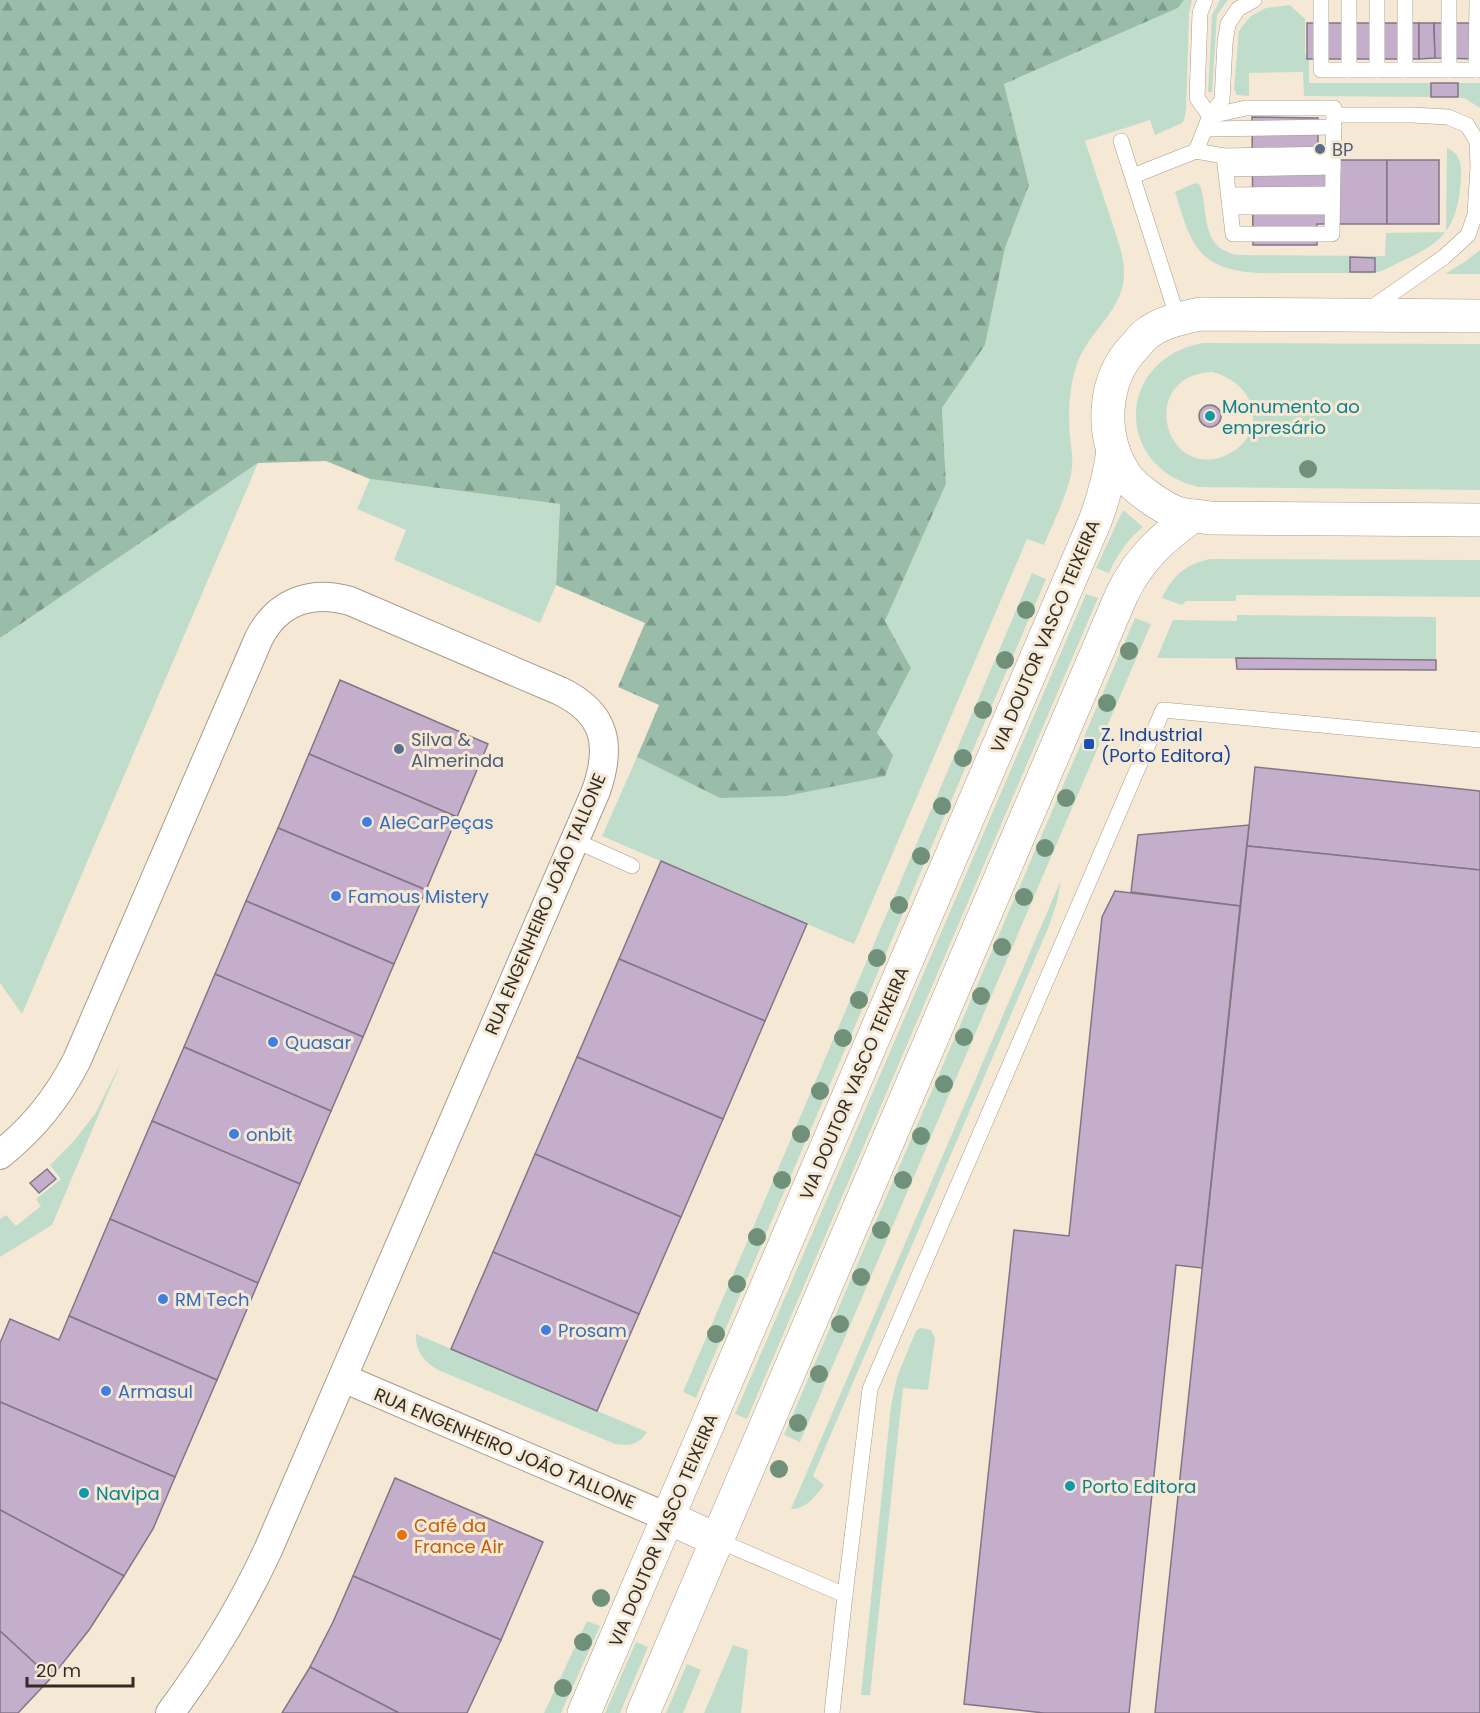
<svg xmlns="http://www.w3.org/2000/svg" width="1480" height="1713" viewBox="0 0 1480 1713" font-family="Poppins,sans-serif">
<style>
.grass{fill:#c0ddcc;fill-rule:evenodd}
.forest{fill:url(#forest-firs)}
.building{fill:#c4aecb;stroke:#827686;stroke-width:1.5}
.lines{fill:none;stroke-linecap:round;stroke-linejoin:round}
.lane-casing{stroke:#a79c8a;stroke-width:16}
.street-casing{stroke:#a79c8a;stroke-width:30}
.secondary-casing{stroke:#a79c8a;stroke-width:34}
.lane{stroke:#fff;stroke-width:15}
.street{stroke:#fff;stroke-width:28}
.secondary{stroke:#fff;stroke-width:33}
.tree{fill:#70907a}
.service-dot{fill:#5c6f8a;stroke:#f5e9d6;stroke-width:2}
.culture-dot{fill:#0f9aa8;stroke:#f5e9d6;stroke-width:2}
.transit-dot{fill:#1a4fb4;stroke:#f5e9d6;stroke-width:2}
.shop-dot{fill:#3f7fe0;stroke:#f5e9d6;stroke-width:2}
.food-dot{fill:#e8710a;stroke:#f5e9d6;stroke-width:2}
.labels{text-anchor:middle;dominant-baseline:central;stroke-width:6;stroke-linejoin:round;paint-order:stroke}
.service-label{font-size:18px;fill:#4e5e75;stroke:#f5e9d6;text-anchor:start}
.culture-label{font-size:18px;fill:#0d838f;stroke:#f5e9d6;text-anchor:start}
.street-label{font-size:18px;fill:#302c24;stroke:#f5e9d6}
.transit-label{font-size:18px;fill:#164399;stroke:#f5e9d6;text-anchor:start}
.shop-label{font-size:18px;fill:#366cbe;stroke:#f5e9d6;text-anchor:start}
.food-label{font-size:18px;fill:#c56008;stroke:#f5e9d6;text-anchor:start}
</style>
<defs>
<pattern id="forest-firs" width="22" height="20" patternUnits="userSpaceOnUse" patternTransform="scale(1.5)"><rect width="22" height="20" fill="#99bda9"/><path d="M5 1l3.5 6h-7zM16 11l3.5 6h-7z" fill="#7d9a89"/></pattern>
</defs>
<rect width="100%" height="100%" fill="#f5e9d6"/>
<g class="grass">
<path d="M 1184,0 L 1192,0 L 1189,14 L 1186,110 L 1184,120 L 1182,123 L 1155,135 L 1150,120 L 1085,141 C 1094,167 1102,193 1111,219 C 1116,236 1124,254 1124,272 C 1125,310 1089,330 1077,364 C 1069,387 1068,412 1070,436 C 1071,446 1073,458 1072,468 C 1069,492 1053,523 1044,545 L 1027,539 L 854,944 L 602,836 L 637,757 L 720,798 L 877,733 L 911,668 L 885,621 L 946,484 L 942,408 L 985,345 L 1005,248 L 1029,185 L 1004,84 L 1178,8 Z"/>
<polygon points="1220,0 1228,0 1217,15 1212,92 1208,92 1212,15"/>
<polygon points="1290,5 1305,19 1305,55 1309,55 1309,83 1431,83 1431,97 1304,96 1303,72 1249,73 1249,96 1237,95 1234,89 1239,31 1243,25 1251,16 1266,8"/>
<polygon points="1458,83 1480,83 1480,108 1466,99 1458,97"/>
<path d="M 1447,148 C 1460,153 1462,165 1461,178 C 1458,225 1446,242 1402,261 C 1393,265 1383,272 1373,273 C 1366,274 1357,273 1350,273 C 1332,273 1313,273 1295,273 C 1267,273 1234,276 1210,260 C 1188,245 1183,215 1175,192 L 1195,183 L 1200,185 C 1209,214 1200,247 1237,255 L 1385,256 L 1386,233 L 1446,232 Z"/>
<polygon points="1480,250 1480,274 1445,274 1466,261"/>
<path d="M 1203,343 L 1480,344 L 1480,490 L 1198,487 C 1113,467 1116,358 1203,343 ZM 1212,372 C 1242,379 1264,407 1247,438 C 1241,447 1232,453 1222,457 C 1162,477 1139,375 1212,372 Z"/>
<polygon points="258,463 22,1014 0,983 0,638"/>
<polygon points="370,479 560,504 556,585 540,623 394,560 406,530 357,509"/>
<path d="M 1123,510 L 1143,527 C 1128,539 1117,555 1109,573 L 1096,568 Z"/>
<path d="M 1211,559 L 1480,560 L 1480,597 L 1236,595 L 1236,601 L 1186,601 L 1182,605 L 1162,598 C 1172,576 1187,563 1211,559 Z"/>
<polygon points="1032,573 1046,579 696,1398 683,1392"/>
<polygon points="1086,594 1098,598 747,1419 735,1414"/>
<polygon points="1237,615 1436,617 1436,660 1157,658 1173,620 1237,621"/>
<polygon points="1135,618 1151,624 800,1442 784,1435"/>
<path d="M 1061,880 L 1057,902 L 1049,926 L 813,1476 L 824,1485 C 816,1496 805,1510 791,1509 Z"/>
<polygon points="121,1062 52,1225 0,1257 0,1219 6,1215 16,1226 41,1206 36,1199 61,1179 50,1165 73,1142 95,1114"/>
<polygon points="921,1328 931,1330 935,1338 928,1390 903,1388 870,1695 861,1695 891,1406 897,1377 915,1333 918,1329"/>
<path d="M 416,1334 L 647,1432 C 639,1445 629,1446 615,1444 L 438,1370 C 424,1362 415,1350 416,1334 Z"/>
<polygon points="587,1621 600,1626 561,1713 544,1713"/>
<polygon points="636,1642 648,1647 620,1713 605,1713"/>
<polygon points="733,1645 748,1650 741,1713 704,1713"/>
<polygon points="687,1664 701,1670 683,1713 666,1713"/>
</g>
<polygon class="forest" points="0,0 1184,0 1178,8 1004,84 1029,185 1005,248 985,345 942,408 946,484 885,621 911,668 877,733 893,755 885,776 786,796 720,798 637,757 659,705 618,687 645,623 556,585 560,504 370,479 326,461 258,463 0,638"/>
<g class="building">
<rect x="1307" y="23" width="112" height="36"/>
<polygon points="1419,23 1434,23 1435,58 1419,59"/>
<polygon points="1434,23 1480,23 1480,59 1435,58"/>
<rect x="1431" y="83" width="27" height="14"/>
<polygon points="1252,117 1318,118 1318,160 1387,160 1387,224 1317,224 1317,245 1253,245"/>
<rect x="1387" y="160" width="52" height="64"/>
<polygon points="1350,257 1375,258 1375,272 1350,272"/>
<circle cx="1210" cy="416" r="11"/>
<polygon points="1236,658 1436,660 1436,670 1237,669"/>
<polygon points="340,680 488,744 457,817 309,754"/>
<polygon points="309,754 457,817 426,890 278,828"/>
<polygon points="1255,767 1480,791 1480,870 1247,846"/>
<polygon points="1249,825 1240,906 1131,892 1138,835"/>
<polygon points="278,828 426,890 394,964 246,901"/>
<polygon points="1247,846 1480,870 1480,1713 1155,1713"/>
<polygon points="661,861 807,924 765,1021 619,959"/>
<polygon points="1115,891 1240,906 1202,1268 1176,1265 1129,1713 1044,1713 964,1704 1014,1230 1069,1236 1102,917"/>
<polygon points="246,901 394,964 363,1037 215,974"/>
<polygon points="619,959 765,1021 723,1119 577,1057"/>
<polygon points="215,974 363,1037 331,1111 184,1047"/>
<polygon points="184,1047 331,1111 300,1184 152,1121"/>
<polygon points="577,1057 723,1119 681,1217 535,1154"/>
<polygon points="152,1121 300,1184 258,1283 110,1219"/>
<polygon points="535,1154 681,1217 639,1314 493,1252"/>
<polygon points="47,1169 56,1179 39,1193 30,1183"/>
<polygon points="110,1219 258,1283 217,1380 69,1316"/>
<polygon points="493,1252 639,1314 597,1411 451,1349"/>
<polygon points="69,1316 217,1380 175,1477 0,1402 0,1343 10,1319 59,1340"/>
<polygon points="0,1402 175,1477 153,1529 124,1576 0,1510"/>
<polygon points="395,1478 543,1542 501,1640 353,1576"/>
<polygon points="0,1510 124,1576 89,1630 51,1678 0,1631"/>
<polygon points="353,1576 501,1640 467,1713 399,1713 310,1667 333,1622"/>
<polygon points="0,1631 51,1678 18,1713 0,1713"/>
<polygon points="310,1667 399,1713 282,1713"/>
</g>
<g class="lines">
<defs>
<g id="lane">
<polyline points="1205,0 1200,13 1197,98 1210,116 1222,100 1225,43 1228,24 1238,9 1254,0"/>
<polyline points="1321,0 1321,70 1480,70"/>
<polyline points="1349,70 1349,0"/>
<polyline points="1377,70 1377,0"/>
<polyline points="1405,70 1405,0"/>
<polyline points="1449,70 1449,0"/>
<polyline points="1476,70 1477,0"/>
<polyline points="1334,115 1412,115 1448,117 1467,125 1477,141 1478,167 1475,215 1468,235 1444,257 1367,311"/>
<polyline points="1206,129 1334,127"/>
<polyline points="1121,141 1178,319"/>
<polyline points="1196,151 1224,156 1333,154"/>
<polyline points="1226,169 1333,167"/>
<polyline points="1133,176 1196,151 1210,116 1246,108 1334,108 1332,234 1233,234 1224,156"/>
<polyline points="1228,195 1332,194"/>
<polyline points="1230,207 1332,207"/>
<polyline points="574,840 632,866"/>
<polyline points="717,1540 845,1595"/>
<polyline points="832,1713 845,1595 870,1389 1163,710 1480,740"/>
</g>
<g id="street">
<path d="M 0,1155 C 34,1127 57,1099 77,1060 L 259,638 C 278,601 312,590 350,601 L 560,691 C 606,713 612,745 596,791 L 268,1550 C 241,1608 208,1662 170,1713"/>
<polyline points="343,1378 667,1517"/>
</g>
<g id="secondary">
<path d="M 1480,316 L 1200,314 C 1183,318 1164,321 1149,332 C 1144,335 1140,340 1136,345 C 1102,379 1099,436 1126,476 C 1134,488 1163,508 1177,513 C 1187,516 1199,516 1209,518 L 1480,520"/>
<polyline points="667,1517 717,1540"/>
<path d="M 584,1713 L 1095,521 C 1104,497 1110,475 1113,450"/>
<path d="M 643,1713 L 1122,594 C 1139,559 1162,538 1193,516"/>
</g>
</defs>
<use href="#lane" class="lane-casing"/>
<use href="#street" class="street-casing"/>
<use href="#secondary" class="secondary-casing"/>
<use href="#lane" class="lane"/>
<use href="#street" class="street"/>
<use href="#secondary" class="secondary"/>
</g>
<g class="tree">
<circle cx="1308" cy="469" r="9"/>
<circle cx="1026" cy="610" r="9"/>
<circle cx="1129" cy="651" r="9"/>
<circle cx="1005" cy="660" r="9"/>
<circle cx="1107" cy="703" r="9"/>
<circle cx="983" cy="710" r="9"/>
<circle cx="963" cy="758" r="9"/>
<circle cx="1066" cy="798" r="9"/>
<circle cx="942" cy="806" r="9"/>
<circle cx="1045" cy="848" r="9"/>
<circle cx="921" cy="856" r="9"/>
<circle cx="1024" cy="897" r="9"/>
<circle cx="899" cy="905" r="9"/>
<circle cx="1002" cy="947" r="9"/>
<circle cx="877" cy="958" r="9"/>
<circle cx="981" cy="996" r="9"/>
<circle cx="859" cy="1000" r="9"/>
<circle cx="964" cy="1037" r="9"/>
<circle cx="843" cy="1038" r="9"/>
<circle cx="944" cy="1084" r="9"/>
<circle cx="820" cy="1091" r="9"/>
<circle cx="801" cy="1134" r="9"/>
<circle cx="921" cy="1136" r="9"/>
<circle cx="782" cy="1180" r="9"/>
<circle cx="903" cy="1180" r="9"/>
<circle cx="881" cy="1230" r="9"/>
<circle cx="757" cy="1237" r="9"/>
<circle cx="861" cy="1277" r="9"/>
<circle cx="737" cy="1284" r="9"/>
<circle cx="840" cy="1324" r="9"/>
<circle cx="716" cy="1334" r="9"/>
<circle cx="819" cy="1374" r="9"/>
<circle cx="798" cy="1423" r="9"/>
<circle cx="779" cy="1469" r="9"/>
<circle cx="601" cy="1598" r="9"/>
<circle cx="583" cy="1642" r="9"/>
<circle cx="563" cy="1688" r="9"/>
</g>
<g class="service-dot">
<circle cx="1320" cy="149" r="6"/>
<circle cx="399" cy="749" r="6"/>
</g>
<g class="culture-dot">
<circle cx="1210" cy="416" r="6"/>
<circle cx="1070" cy="1486" r="6"/>
<circle cx="84" cy="1493" r="6"/>
</g>
<rect class="transit-dot" x="1083" y="738" width="12" height="12" rx="3"/>
<g class="shop-dot">
<circle cx="367" cy="822" r="6"/>
<circle cx="336" cy="896" r="6"/>
<circle cx="273" cy="1042" r="6"/>
<circle cx="234" cy="1134" r="6"/>
<circle cx="163" cy="1299" r="6"/>
<circle cx="546" cy="1330" r="6"/>
<circle cx="106" cy="1391" r="6"/>
</g>
<circle class="food-dot" cx="402" cy="1535" r="6"/>
<g class="labels">
<g class="service-label">
<text x="1332" y="149">BP</text>
<text x="411" y="739">Silva &amp;<tspan x="411" dy="21">Almerinda</tspan></text>
</g>
<g class="culture-label">
<text x="1222" y="406">Monumento ao<tspan x="1222" dy="21">empresário</tspan></text>
<text x="1082" y="1486">Porto Editora</text>
<text x="96" y="1493">Navipa</text>
</g>
<g class="street-label">
<text transform="translate(1045 636) rotate(-67)">VIA DOUTOR VASCO TEIXEIRA</text>
<text transform="translate(545 904) rotate(-67)">RUA ENGENHEIRO JOÃO TALLONE</text>
<text transform="translate(854 1083) rotate(-67)">VIA DOUTOR VASCO TEIXEIRA</text>
<text transform="translate(505 1448) rotate(23)">RUA ENGENHEIRO JOÃO TALLONE</text>
<text transform="translate(663 1530) rotate(-67)">VIA DOUTOR VASCO TEIXEIRA</text>
</g>
<g class="transit-label">
<text x="1101" y="734">Z. Industrial<tspan x="1101" dy="21">(Porto Editora)</tspan></text>
</g>
<g class="shop-label">
<text x="379" y="822">AleCarPeças</text>
<text x="348" y="896">Famous Mistery</text>
<text x="285" y="1042">Quasar</text>
<text x="246" y="1134">onbit</text>
<text x="175" y="1299">RM Tech</text>
<text x="558" y="1330">Prosam</text>
<text x="118" y="1391">Armasul</text>
</g>
<g class="food-label">
<text x="414" y="1525">Café da<tspan x="414" dy="21">France Air</tspan></text>
</g>
</g>
<path d="M27 1677v9h106v-9" fill="none" stroke="#302c24" stroke-width="3"/>
<text x="36" y="1677" font-size="18" fill="#302c24" stroke="#f5e9d6" stroke-width="4.5" paint-order="stroke">20 m</text>
</svg>
